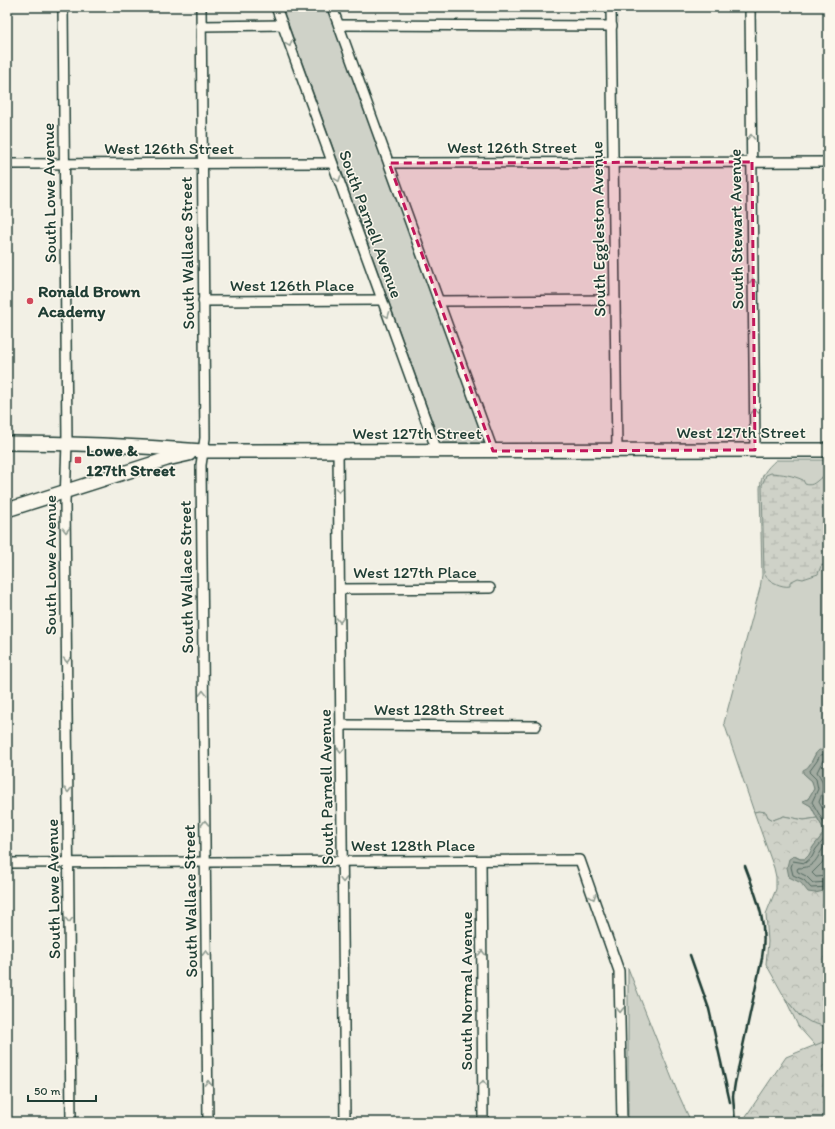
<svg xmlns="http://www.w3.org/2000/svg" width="835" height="1129" viewBox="0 0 835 1129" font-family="Itim,sans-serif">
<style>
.grass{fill:#cfd2c8;stroke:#77887e}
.forest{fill:url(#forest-crowns);stroke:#77887e}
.wetland{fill:url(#wetland-marsh);stroke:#77887e}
.water{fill:#a2aba1;stroke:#6e7f75}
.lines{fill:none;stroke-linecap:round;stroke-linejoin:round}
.shore{stroke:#536960;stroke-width:1}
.street-casing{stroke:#1f3d34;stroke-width:12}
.secondary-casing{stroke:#1f3d34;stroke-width:16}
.street{stroke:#fbf7ec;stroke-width:9}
.secondary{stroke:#fbf7ec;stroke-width:13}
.rail{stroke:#1f3d34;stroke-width:2.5}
.oneway{stroke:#8d9a90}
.marked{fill:#c2185b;fill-opacity:0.2;stroke:#c2185b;stroke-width:3;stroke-dasharray:8 5;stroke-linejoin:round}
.poi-dot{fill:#d1495b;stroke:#fbf7ec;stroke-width:1.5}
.labels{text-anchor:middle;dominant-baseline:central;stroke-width:3;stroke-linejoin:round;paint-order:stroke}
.street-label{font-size:17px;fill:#1f3d34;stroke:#fbf7ec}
.poi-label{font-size:17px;font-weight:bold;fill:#1f3d34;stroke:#fbf7ec;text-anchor:start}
</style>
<defs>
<pattern id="forest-crowns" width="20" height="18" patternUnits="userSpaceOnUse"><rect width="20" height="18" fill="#cfd2c8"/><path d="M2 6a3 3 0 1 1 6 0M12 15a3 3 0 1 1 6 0" fill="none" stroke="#b1b5ac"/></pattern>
<pattern id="wetland-marsh" width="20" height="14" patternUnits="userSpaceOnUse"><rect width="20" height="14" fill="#cfd2c8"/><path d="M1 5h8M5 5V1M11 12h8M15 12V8" fill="none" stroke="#b1b5ac"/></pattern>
</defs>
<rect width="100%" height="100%" fill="#f2f0e5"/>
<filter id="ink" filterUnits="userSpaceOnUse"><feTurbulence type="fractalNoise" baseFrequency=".025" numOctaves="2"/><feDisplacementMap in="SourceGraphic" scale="8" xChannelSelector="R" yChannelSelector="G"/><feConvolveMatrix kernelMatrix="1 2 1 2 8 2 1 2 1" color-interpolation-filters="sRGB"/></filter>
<g filter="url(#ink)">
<g class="grass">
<polygon points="282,7 328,7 485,443 440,443"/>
<path d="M 776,460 L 828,460 L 828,751 L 826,750 L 816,753 L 809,766 L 803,773 L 812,781 L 814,789 L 808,799 L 803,801 L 811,806 L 817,818 L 804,820 L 784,816 L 773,820 L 759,811 L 754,812 L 724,723 L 760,588 L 762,575 L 760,488 C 761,475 766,469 776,460 Z"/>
<polygon points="628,968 677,1091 691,1122 628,1122"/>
<polygon points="785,998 799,1015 823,1026 828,1024 828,1122 822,1053 798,1026"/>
</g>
<g class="forest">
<polygon points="759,811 766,812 768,817 773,820 784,816 804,820 817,818 823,828 823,835 813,847 809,855 805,859 800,859 794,856 828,873 828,991 821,998 824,1002 828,1003 828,1024 823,1026 810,1022 799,1015 785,998 766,964 768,942 766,914 776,889 776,877 774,868 754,812"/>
<polygon points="828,1040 828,1122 742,1122 786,1057"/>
</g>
<path class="wetland" d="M 771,473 C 783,474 792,475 803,480 L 805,484 C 813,487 816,481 822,477 L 828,477 L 828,564 L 821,566 L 818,574 L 803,579 L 798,578 L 790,582 L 790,586 C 782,588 768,581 764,574 L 762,485 L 766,475 Z"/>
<path class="water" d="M 819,750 L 828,751 L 828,890 L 815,893 L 808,892 L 801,883 L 789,877 L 787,867 L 789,859 L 794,856 L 800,859 L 805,859 L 809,855 L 813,847 L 823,834 L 823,828 L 811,806 L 802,801 L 808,799 L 814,789 L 812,781 L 803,773 L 803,770 C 813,766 812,756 819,750 Z"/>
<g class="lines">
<g class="shore">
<polyline points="828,754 820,755 817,761 809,772 816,779 818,789 812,802 826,826 827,836 816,849 812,857 805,863 793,861 791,867 793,875 804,880 811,888 828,887"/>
<path d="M 828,759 L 823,760 L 817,772 C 825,783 824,789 819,802 L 828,819"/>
<path d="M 828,842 C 816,854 819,868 798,868 L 797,870 L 798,872 L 806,876 L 813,883 L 828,882"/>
<polyline points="828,851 822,863 812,873 816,877 828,876"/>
</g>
<defs>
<g id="street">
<polyline points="63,7 67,443 65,502 71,1122"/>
<polyline points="201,7 205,438 201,465 208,1122"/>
<polyline points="276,7 437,451"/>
<polyline points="332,7 493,451"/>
<polyline points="611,7 617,450"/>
<polyline points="750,7 755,450"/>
<polyline points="339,25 612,26"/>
<polyline points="201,26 283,25"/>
<polyline points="389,163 828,162"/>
<polyline points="7,164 332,163"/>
<polyline points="203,301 381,300"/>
<polyline points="439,301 615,300"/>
<polyline points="338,451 345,1122"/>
<polyline points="340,589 490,588"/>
<polyline points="341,725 536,726"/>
<polyline points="481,861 483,1122"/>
<polyline points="7,863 580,860 619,971 622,1122"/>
</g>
<g id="secondary">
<path d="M 7,443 C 73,443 138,446 203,451 L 828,450"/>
<polyline points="7,510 167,459 189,454"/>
</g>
</defs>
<use href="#street" class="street-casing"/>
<use href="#secondary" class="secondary-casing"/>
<use href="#street" class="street"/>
<use href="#secondary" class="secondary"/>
<g class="rail">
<polyline points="690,955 709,1009 730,1102"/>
<path d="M 735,1122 L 733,1096 L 735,1083 L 762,958 C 768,923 757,898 745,866"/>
</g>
</g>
<defs><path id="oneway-chevron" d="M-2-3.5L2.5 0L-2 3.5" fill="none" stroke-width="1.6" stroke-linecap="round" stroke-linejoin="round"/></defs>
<g class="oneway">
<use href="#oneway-chevron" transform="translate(289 44) rotate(70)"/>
<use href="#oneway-chevron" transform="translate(751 137) rotate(-91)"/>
<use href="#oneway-chevron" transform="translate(338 179) rotate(70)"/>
<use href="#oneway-chevron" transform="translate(753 281) rotate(-91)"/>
<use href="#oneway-chevron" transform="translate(387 315) rotate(69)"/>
<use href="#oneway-chevron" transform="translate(755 411) rotate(-91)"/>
<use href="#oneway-chevron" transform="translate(339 490) rotate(90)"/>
<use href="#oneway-chevron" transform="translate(66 530) rotate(89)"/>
<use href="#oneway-chevron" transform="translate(340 620) rotate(89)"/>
<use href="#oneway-chevron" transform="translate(67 660) rotate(89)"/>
<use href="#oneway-chevron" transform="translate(203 693) rotate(-91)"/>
<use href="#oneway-chevron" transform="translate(341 750) rotate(89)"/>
<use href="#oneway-chevron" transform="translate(68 790) rotate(89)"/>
<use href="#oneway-chevron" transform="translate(205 823) rotate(-91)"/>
<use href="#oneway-chevron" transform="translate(343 880) rotate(89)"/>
<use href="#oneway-chevron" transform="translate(593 897) rotate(70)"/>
<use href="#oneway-chevron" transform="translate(69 920) rotate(89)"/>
<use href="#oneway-chevron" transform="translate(206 953) rotate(-91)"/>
<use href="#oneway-chevron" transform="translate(482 953) rotate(-90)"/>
<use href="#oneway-chevron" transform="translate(620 1010) rotate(89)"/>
<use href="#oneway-chevron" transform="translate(208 1083) rotate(-91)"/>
<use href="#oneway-chevron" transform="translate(483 1083) rotate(-90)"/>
</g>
</g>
<path class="marked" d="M 752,162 L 755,450 L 493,451 L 389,163 Z"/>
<g class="poi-dot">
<circle cx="30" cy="301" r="4"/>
<rect x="74" y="456" width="8" height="8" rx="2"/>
</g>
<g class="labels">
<g class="street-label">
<text x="512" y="147">West 126th Street</text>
<text x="169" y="148">West 126th Street</text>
<text transform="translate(49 193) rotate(-91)">South Lowe Avenue</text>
<text transform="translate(371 224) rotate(70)">South Parnell Avenue</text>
<text transform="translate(598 229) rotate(-91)">South Eggleston Avenue</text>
<text transform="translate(736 229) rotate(-91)">South Stewart Avenue</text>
<text transform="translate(187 253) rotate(-91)">South Wallace Street</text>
<text x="292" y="285">West 126th Place</text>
<text x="741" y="432">West 127th Street</text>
<text x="417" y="433">West 127th Street</text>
<text transform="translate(50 565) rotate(-90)">South Lowe Avenue</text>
<text x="415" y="572">West 127th Place</text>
<text transform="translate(186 577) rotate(-91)">South Wallace Street</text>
<text x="439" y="709">West 128th Street</text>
<text transform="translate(326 787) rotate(-91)">South Parnell Avenue</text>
<text x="413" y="845">West 128th Place</text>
<text transform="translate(53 889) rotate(-91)">South Lowe Avenue</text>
<text transform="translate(190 901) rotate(-91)">South Wallace Street</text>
<text transform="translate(466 991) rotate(-90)">South Normal Avenue</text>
</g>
<g class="poi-label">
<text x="38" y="291">Ronald Brown<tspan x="38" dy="20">Academy</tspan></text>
<text x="86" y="450">Lowe &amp;<tspan x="86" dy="20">127th Street</tspan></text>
</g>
</g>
<rect width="835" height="1129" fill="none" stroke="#fbf7ec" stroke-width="24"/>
<rect x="12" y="12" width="811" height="1105" fill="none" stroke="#1f3d34" stroke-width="1.5" filter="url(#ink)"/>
<path d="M28 1095v6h68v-6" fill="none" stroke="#1f3d34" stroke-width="2"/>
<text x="34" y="1095" font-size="12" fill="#1f3d34" stroke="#fbf7ec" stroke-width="3" paint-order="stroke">50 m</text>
</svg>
